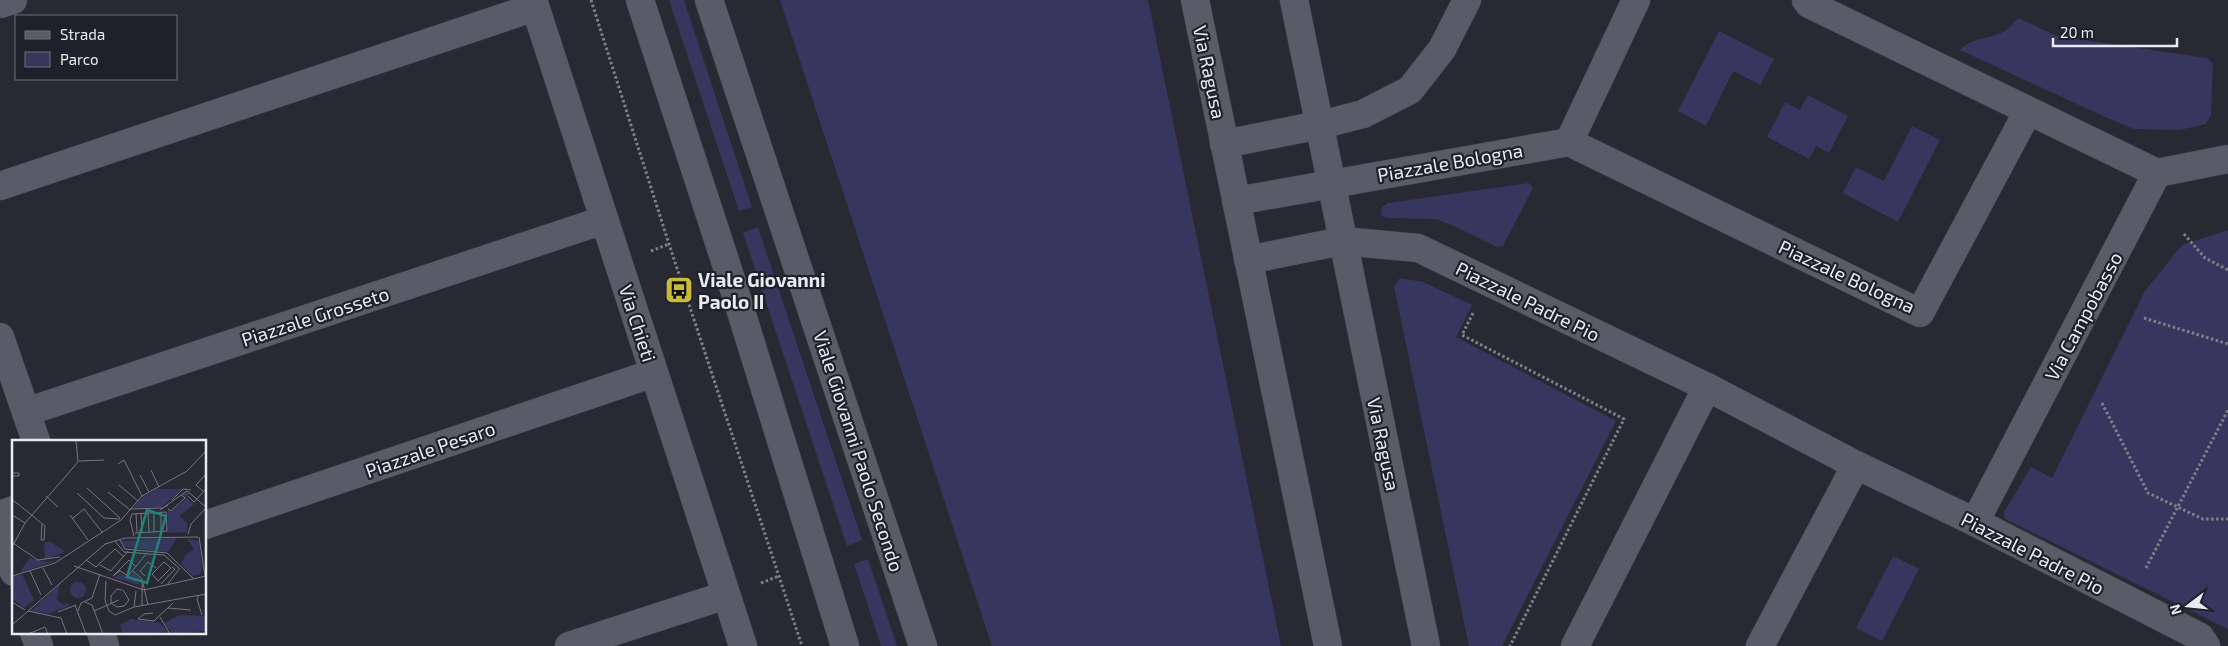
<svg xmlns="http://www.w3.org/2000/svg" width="2228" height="646" viewBox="0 0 2228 646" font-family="'Exo 2',sans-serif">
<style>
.green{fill:#36365e}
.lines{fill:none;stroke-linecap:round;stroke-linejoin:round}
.street-casing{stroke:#45464e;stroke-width:29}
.secondary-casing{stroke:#45464e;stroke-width:29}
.path{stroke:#81818a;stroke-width:3;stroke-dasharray:2.5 2.5;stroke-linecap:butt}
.street{stroke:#5b5b67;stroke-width:28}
.secondary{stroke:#5b5b67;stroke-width:28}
.labels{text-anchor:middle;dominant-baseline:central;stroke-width:4.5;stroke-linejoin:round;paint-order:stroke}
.street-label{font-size:19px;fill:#eaeaf1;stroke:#1f2029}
.poi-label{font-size:19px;font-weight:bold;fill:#eaeaf1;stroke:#1f2029;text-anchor:start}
.inset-road{fill:none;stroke:#76767f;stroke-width:1}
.view{fill:#25827b;fill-opacity:0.15;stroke:#25827b;stroke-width:2.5}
.inset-edge{fill:none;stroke:#eaeaf1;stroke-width:2.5}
</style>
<rect width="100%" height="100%" fill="#292933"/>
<g class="green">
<polygon points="669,0 684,0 752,207 739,211"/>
<polygon points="780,0 1148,0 1281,646 992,646"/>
<path d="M 2018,18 L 2057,36 L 2207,58 L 2213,63 L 2211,115 L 2206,124 L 2179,130 L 2134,129 L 2105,117 L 1960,50 C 1972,37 1987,40 2003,32 C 2009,29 2014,23 2018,18 Z"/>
<polygon points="1719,31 1774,59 1760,85 1733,71 1706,126 1678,111"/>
<polygon points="1808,95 1848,116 1829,153 1816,146 1809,159 1767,137 1785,102 1800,110"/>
<polygon points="1912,126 1940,140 1898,222 1843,193 1856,167 1884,181"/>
<polygon points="1529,183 1533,188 1503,246 1497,247 1452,225 1435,219 1386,218 1381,215 1382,207 1388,203"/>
<polygon points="758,227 862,540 847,546 743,233"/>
<polygon points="2228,230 2228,629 2005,519 2004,512 2031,467 2052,478 2145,291 2182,245"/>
<polygon points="1400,278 1423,282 1472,305 1456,337 1616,421 1502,646 1469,646 1394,287"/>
<polygon points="1893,556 1919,569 1882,641 1856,628"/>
<polygon points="868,559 897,646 881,646 854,564"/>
</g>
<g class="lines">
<defs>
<g id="street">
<polyline points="533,0 743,646"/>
<polyline points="1195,0 1328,646"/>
<polyline points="1294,0 1426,646"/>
<polyline points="1636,0 1569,142 1920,313 2028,111"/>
<polyline points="1806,0 1809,4 2157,173"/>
<polyline points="0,4 13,0"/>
<polyline points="1224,144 1320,125 1363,114 1410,90 1442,49 1467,0"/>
<polyline points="0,186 535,7"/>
<polyline points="1236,201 1569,142"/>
<polyline points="1248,260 1342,241 1418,248 1707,387 1856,465 1975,522 2200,637 2206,646"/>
<polyline points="0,337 36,441"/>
<polyline points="26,412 604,220"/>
<polyline points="0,515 14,510"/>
<polyline points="1975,522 2157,173 2228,159"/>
<polyline points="205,525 654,373"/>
<polyline points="0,531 14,572"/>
<polyline points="34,632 39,646"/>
<polyline points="101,632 105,646"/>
<polyline points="569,646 726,595"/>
<polyline points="1575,646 1707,387"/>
<polyline points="1760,646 1856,465"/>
</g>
<g id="secondary">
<polyline points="640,0 729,273 845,646"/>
<polyline points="709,0 923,646"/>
</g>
</defs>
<use href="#street" class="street-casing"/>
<use href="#secondary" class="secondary-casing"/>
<g class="path">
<polyline points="591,0 669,244 802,646"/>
<polyline points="2184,234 2205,258 2228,270"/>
<polyline points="651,251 669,244"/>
<polyline points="1473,313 1462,335 1624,419 1510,646"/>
<polyline points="2144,318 2228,344"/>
<polyline points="2102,403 2148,493 2203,519 2228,519"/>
<polyline points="2146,568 2228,410"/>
<polyline points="761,583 779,576"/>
</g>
<use href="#street" class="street"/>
<use href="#secondary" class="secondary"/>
</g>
<defs>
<symbol id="bus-square" viewBox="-11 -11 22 22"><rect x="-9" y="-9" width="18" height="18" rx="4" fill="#c8bb3b" stroke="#1f2029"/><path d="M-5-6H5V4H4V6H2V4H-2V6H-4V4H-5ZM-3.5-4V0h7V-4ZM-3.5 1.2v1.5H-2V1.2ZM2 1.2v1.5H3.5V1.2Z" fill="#111"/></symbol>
</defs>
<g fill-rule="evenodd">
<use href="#bus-square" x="663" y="274" width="32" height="32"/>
</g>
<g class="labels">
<g class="street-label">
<text transform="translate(1210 72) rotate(78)">Via Ragusa</text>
<text transform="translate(1450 162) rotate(-10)">Piazzale Bologna</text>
<text transform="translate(1847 276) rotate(25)">Piazzale Bologna</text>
<text transform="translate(1528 301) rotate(26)">Piazzale Padre Pio</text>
<text transform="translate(315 316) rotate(-18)">Piazzale Grosseto</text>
<text transform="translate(2083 316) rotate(-62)">Via Campobasso</text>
<text transform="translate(638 323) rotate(72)">Via Chieti</text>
<text transform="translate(1384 444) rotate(78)">Via Ragusa</text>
<text transform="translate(430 449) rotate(-19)">Piazzale Pesaro</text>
<text transform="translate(859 451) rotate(72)">Viale Giovanni Paolo Secondo</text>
<text transform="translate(2033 553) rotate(27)">Piazzale Padre Pio</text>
</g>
<g class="poi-label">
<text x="698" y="279">Viale Giovanni<tspan x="698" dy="22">Paolo II</tspan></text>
</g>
</g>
<g transform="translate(12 440)">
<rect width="194" height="194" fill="#292933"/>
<path d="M 145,49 L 171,49 L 150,67 L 121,68 L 130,57 ZM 173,52 L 178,53 L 174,57 L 182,64 L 168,76 L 175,83 L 175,92 L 155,93 L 156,70 L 159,72 L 174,59 L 170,54 ZM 165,98 L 156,112 L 113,107 L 109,101 ZM 175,99 L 187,101 L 190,130 L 188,134 L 181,136 L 169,124 L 174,115 L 182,109 ZM 32,102 L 39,102 L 53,112 L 33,120 ZM 18,118 L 34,122 L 45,120 L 11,132 L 9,130 ZM 121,132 L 128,139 L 127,145 L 103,138 L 108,133 L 116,137 ZM 10,134 L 22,160 L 12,168 L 0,158 L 0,137 ZM58 150a8 8 0 1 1 16 0a8 8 0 1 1-16 0ZM 48,144 L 45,159 L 51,165 L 56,163 L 57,166 L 36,174 L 19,171 ZM 168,175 L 194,176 L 194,191 L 161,194 L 152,183 ZM 119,179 L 148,183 L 156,192 L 111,194 L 108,185 Z" fill="#36365e"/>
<path class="inset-road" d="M 67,21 L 92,20M 106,24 L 112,20 L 130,56M 139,30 L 147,47M 0,33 L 7,33 L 7,36 L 0,36M 128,35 L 137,52M 107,45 L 126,61M 75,48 L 108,78M 191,51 L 184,45 L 194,34M 96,52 L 118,70M 65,53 L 92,78 L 108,79M 34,56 L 46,67M 176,56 L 182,62 L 194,49M 0,60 L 6,64 L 33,86 L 32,100 L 29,100 L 30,84M 160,60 L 171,49 L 179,50M 118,69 L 151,68 L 156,65M 156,69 L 159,71 L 173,58 L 169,55M 148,70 L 175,51 L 194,67M 149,72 L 149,92M 129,73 L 130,92M 136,73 L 137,92M 142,73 L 142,92M 124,74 L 125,92M 0,75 L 13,83M 58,75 L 76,100M 60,79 L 72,69 L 90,92M 176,94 L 179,84 L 194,68M 122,96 L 118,80 L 120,74 L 154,72 L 155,91 L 123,93M 187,97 L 193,136M 108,100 L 113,109 L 155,113 L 181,138M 103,101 L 112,112 L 152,115 L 168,129M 1,103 L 26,120 L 48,117M 0,107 L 13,83 L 66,22 L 64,0M 74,120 L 84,127 L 103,109 L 112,117M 152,122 L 159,128 L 146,141 L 140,134 ZM 88,125 L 99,131 L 116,111M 62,126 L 132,150 L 194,136M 31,128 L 40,145M 107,130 L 116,136 L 135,113M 18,131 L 29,155M 108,131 L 101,136 L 117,120 L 124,127M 121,131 L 130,139 L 136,165M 0,136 L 43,123 L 109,80 L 130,56 L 175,31 L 194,11M 133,136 L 128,131 L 136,122 L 144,128M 94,141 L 93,160 L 97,171 L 103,175 L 122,167 L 124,151M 130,143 L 130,166M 149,144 L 163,129 L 160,127M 155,145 L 168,128M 110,150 L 105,149 L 99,156 L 99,163 L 105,167 L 112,166 L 117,160 L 111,150M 187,155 L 185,159 L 190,175M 0,162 L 13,170M 73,162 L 80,165 L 91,194M 63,165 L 74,194M 122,167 L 194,154M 156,168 L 179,170M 16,171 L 49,178 L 55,194M 66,171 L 69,163 L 80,158 L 88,134M 82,171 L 107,160M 46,172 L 64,165M 141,173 L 132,174 L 126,179 L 142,181 L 161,163M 148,177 L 158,194M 0,185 L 93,104 L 113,98 L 186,97M 16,194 L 33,187 L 36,194"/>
<path class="view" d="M 135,70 L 154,76 L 135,143 L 115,137 Z"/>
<rect width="194" height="194" class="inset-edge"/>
</g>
<rect x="15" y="15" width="162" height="65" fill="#1f2029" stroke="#707179"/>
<rect x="25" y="31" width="25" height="8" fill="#5b5b67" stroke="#707179"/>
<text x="60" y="40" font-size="15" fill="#eaeaf1">Strada</text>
<rect x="25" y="52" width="25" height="15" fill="#36365e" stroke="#707179"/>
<text x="60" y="65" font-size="15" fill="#eaeaf1">Parco</text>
<g transform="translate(2188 606) rotate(254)" stroke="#1f2029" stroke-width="4" paint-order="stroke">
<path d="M0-4L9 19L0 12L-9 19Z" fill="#eaeaf1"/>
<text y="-8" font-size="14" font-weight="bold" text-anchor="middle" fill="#eaeaf1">N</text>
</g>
<path d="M2053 38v8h124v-8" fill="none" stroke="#eaeaf1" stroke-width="2.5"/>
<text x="2060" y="38" font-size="15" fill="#eaeaf1" stroke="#1f2029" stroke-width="4" paint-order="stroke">20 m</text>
</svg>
